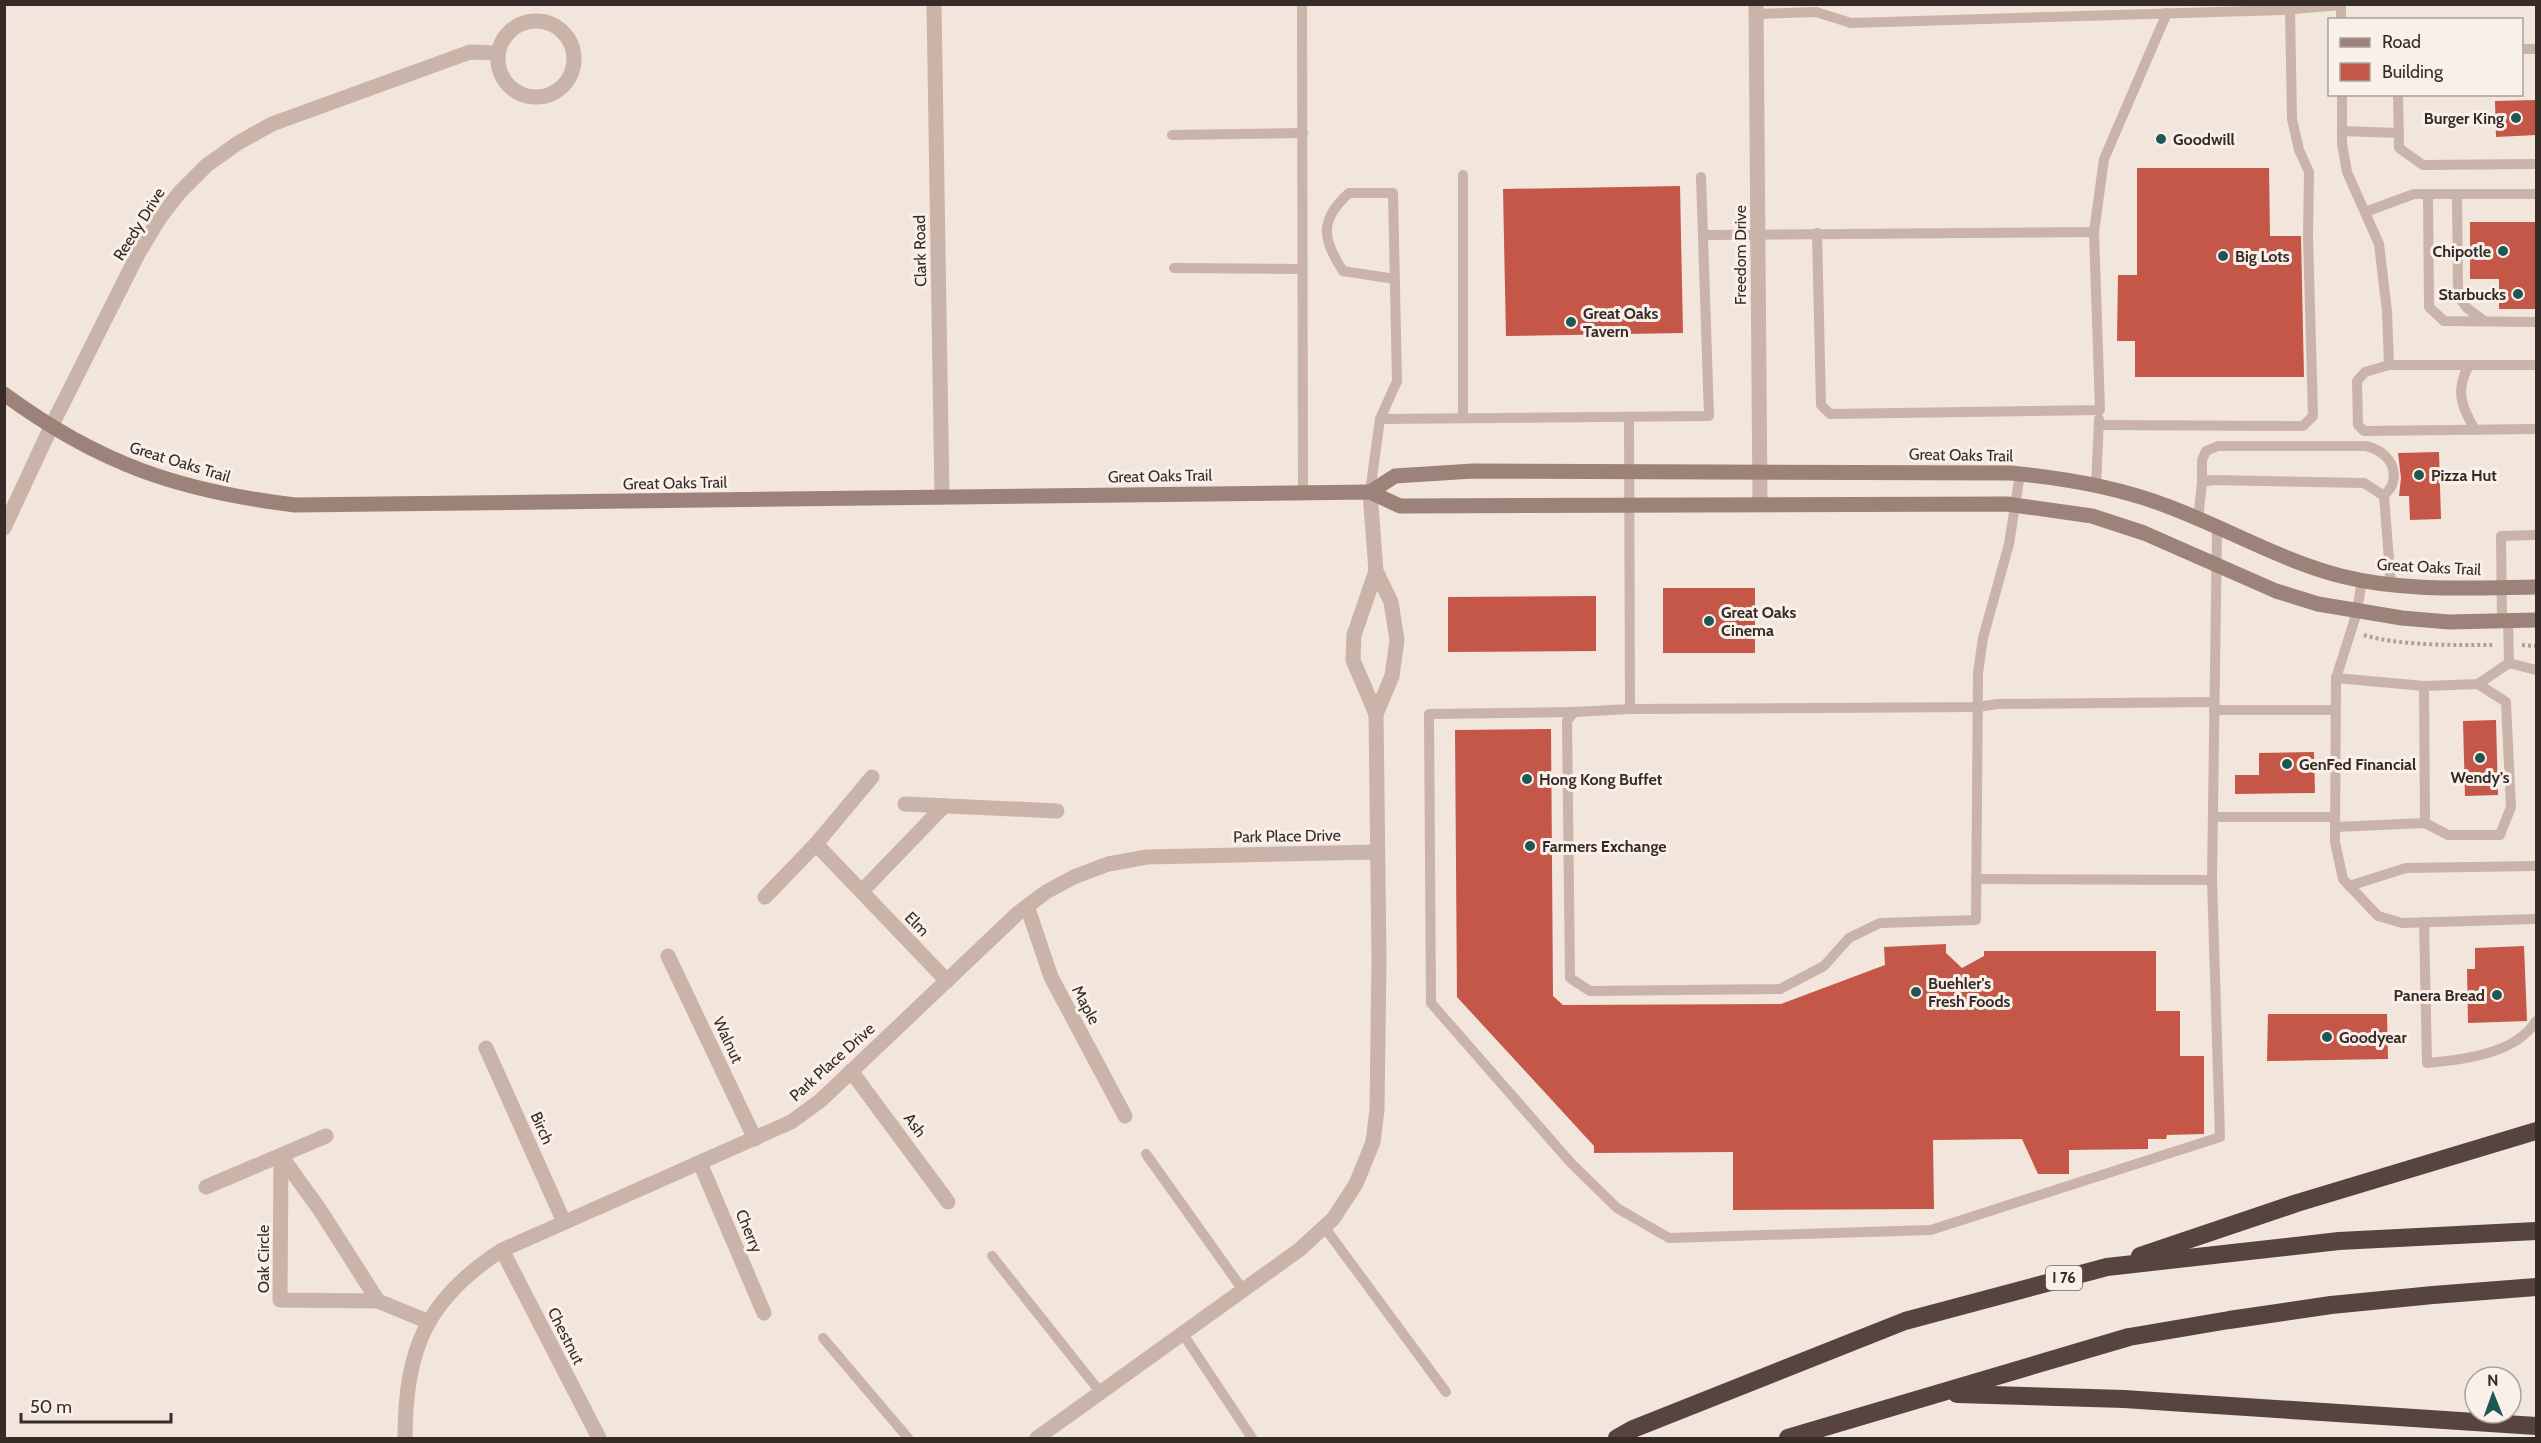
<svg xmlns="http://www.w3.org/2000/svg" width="2541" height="1443" viewBox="0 0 2541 1443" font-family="Cabin,sans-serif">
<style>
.building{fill:#c45748}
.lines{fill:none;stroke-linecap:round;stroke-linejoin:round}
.path{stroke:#b59d92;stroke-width:4;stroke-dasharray:3 3;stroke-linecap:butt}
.lane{stroke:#cab3a8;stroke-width:10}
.street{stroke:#cab3a8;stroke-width:15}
.secondary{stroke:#9d827a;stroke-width:15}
.highway{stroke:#574440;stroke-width:18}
.poi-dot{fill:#1e5754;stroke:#f9f0e9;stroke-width:2}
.labels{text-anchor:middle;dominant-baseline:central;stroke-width:6;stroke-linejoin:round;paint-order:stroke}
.shield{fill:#f9f0e9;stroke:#716662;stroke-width:1.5}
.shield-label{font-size:15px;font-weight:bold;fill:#372b28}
.poi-label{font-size:16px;font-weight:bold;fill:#372b28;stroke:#f9f0e9;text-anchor:start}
.street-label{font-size:16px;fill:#372b28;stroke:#f9f0e9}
</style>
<rect width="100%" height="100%" fill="#f2e5dc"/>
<g class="building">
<polygon points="2536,100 2536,135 2496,137 2495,101"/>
<polygon points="2137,168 2269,168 2270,236 2301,236 2304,377 2135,377 2135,341 2117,341 2118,275 2137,275"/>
<polygon points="1680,186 1683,333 1506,336 1503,189"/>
<polygon points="2470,222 2536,222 2536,309 2499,309 2499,279 2470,279"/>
<polygon points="2439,452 2441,519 2410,520 2409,496 2399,496 2401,478 2398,453"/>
<rect x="1663" y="588" width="92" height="65"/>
<polygon points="1596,596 1596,651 1448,652 1448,597"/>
<polygon points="2496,720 2498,795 2465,796 2463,721"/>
<polygon points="1551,729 1553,996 1563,1005 1781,1004 1885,965 1884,947 1946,944 1946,953 1962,968 1984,956 1984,951 2156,951 2156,1011 2180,1011 2180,1056 2204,1056 2204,1134 2167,1135 2166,1139 2148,1139 2148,1149 2069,1150 2069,1174 2038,1174 2022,1139 1933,1140 1934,1209 1733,1210 1733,1152 1594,1153 1594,1146 1457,997 1455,730"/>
<polygon points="2314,752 2315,793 2235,794 2235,775 2259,775 2259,753"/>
<polygon points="2524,946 2527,1021 2468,1023 2467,969 2475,969 2475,948"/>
<polygon points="2268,1014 2387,1014 2388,1059 2267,1061"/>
</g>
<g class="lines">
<g class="path">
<path d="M 2364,635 C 2399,646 2456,645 2494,645"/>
<polyline points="2522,645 2536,646"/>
</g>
<g class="lane">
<polyline points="1302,4 1303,493"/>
<polyline points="1756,14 1816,12 1851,23 2283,10 2341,5 2341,20"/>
<polyline points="2522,49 2536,49"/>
<polyline points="2342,94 2342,144 2347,172 2379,244 2387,311 2389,365 2536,365"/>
<polyline points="2398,94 2399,148 2423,165 2536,164"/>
<polyline points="2342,131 2399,133"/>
<polyline points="1172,135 1303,133"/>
<polyline points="1463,175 1463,418"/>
<polyline points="2428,194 2429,307 2444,321 2536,322"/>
<polyline points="2457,194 2458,296 2467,308 2484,321"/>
<polyline points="2365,212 2414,194 2536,194"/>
<polyline points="1817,233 1821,405 1830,414 2100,410 2094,232"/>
<polyline points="1703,235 2094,232 2104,159 2167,13"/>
<polyline points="1174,268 1302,269"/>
<polyline points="2389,365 2365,372 2357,381 2358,425 2364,431 2536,429"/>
<path d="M 2469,365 C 2455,390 2461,406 2475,430"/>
<polyline points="1629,417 1630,709 1574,712 1567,721 1570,978 1590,991 1780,989 1824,966 1849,938 1880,923 1976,920 1978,673 1983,638 2009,544 2020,474"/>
<polyline points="1380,419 1709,416 1701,177"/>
<polyline points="2099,425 2303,426 2313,416 2308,236 2309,172 2299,150 2292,119 2290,9"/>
<path d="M 2202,482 L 2202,460 L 2206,451 L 2218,446 L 2366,446 C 2384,450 2399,465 2392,485 C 2391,488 2386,493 2384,496"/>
<polyline points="2096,486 2099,419"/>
<path d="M 1370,492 L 1380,419 L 1397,381 L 1393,193 L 1349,193 C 1319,220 1322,239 1343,271 L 1395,279"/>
<polyline points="2198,520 2202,482 2212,480 2364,483 2384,496 2391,585"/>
<polyline points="2362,580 2357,612 2336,678 2335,842 2343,879 2378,916 2402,923 2536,919"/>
<polyline points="2502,620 2501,536 2536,535"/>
<polyline points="2509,663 2536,670"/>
<polyline points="2336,678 2424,686"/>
<polyline points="2478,684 2506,702 2511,807 2500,835 2448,835 2425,823 2424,686 2478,684 2509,663 2508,619"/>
<polyline points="1630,709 1978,707 1997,704 2214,702"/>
<polyline points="2214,710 2335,710"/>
<polyline points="1574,712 1429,714 1431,1003 1571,1163 1617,1208 1669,1238 1931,1230 2220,1137 2212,880 2217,528"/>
<polyline points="2213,817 2335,817"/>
<polyline points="2335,827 2425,823"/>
<polyline points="1976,879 2212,880"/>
<polyline points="2349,886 2406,868 2536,866"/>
<path d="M 2424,922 L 2427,1063 C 2462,1060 2516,1054 2536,1021"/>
<polyline points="1146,1154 1243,1290"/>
<polyline points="1325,1228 1446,1392"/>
<polyline points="992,1256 1101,1393"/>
<polyline points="1183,1334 1252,1438"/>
<polyline points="823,1338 908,1438"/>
</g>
<g class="street">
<polyline points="934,4 942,497"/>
<polyline points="1756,4 1760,504"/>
<circle cx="536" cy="59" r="38"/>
<polyline points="4,528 51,427 139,252 159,219 180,192 207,165 238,143 272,124 470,52 498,53"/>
<polyline points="1376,714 1353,660 1354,635 1376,571"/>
<polyline points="905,804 1057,811"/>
<polyline points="816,844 947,981"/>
<polyline points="862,891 944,806"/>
<polyline points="765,897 816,844 872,777"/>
<polyline points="1027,906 1051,977 1125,1116"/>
<polyline points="668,956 755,1139"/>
<polyline points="486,1048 564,1222"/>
<polyline points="851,1071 948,1202"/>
<polyline points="281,1156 280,1300 378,1301"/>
<polyline points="281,1156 320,1210 378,1301 429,1322"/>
<polyline points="700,1163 764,1313"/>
<polyline points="206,1187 326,1136"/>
<polyline points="502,1250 599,1438"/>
<path d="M 405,1438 C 405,1350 426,1299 502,1250 L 791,1122 L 820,1101 L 1017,914 L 1046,892 L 1074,877 L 1108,864 L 1147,857 L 1377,852"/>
<polyline points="1037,1438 1299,1250 1333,1219 1356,1184 1373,1142 1377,1110 1379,959 1376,714 1392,676 1397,640 1391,602 1376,571 1370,492"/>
</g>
<g class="secondary">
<path d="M 4,394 C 99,464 179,491 295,505 L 1370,492 L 1400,506 L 2007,504 L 2092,516 L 2144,533 L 2276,591 L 2318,604 L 2402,618 L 2449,622 L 2536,620"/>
<path d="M 1370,492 L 1395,476 L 1473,471 L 2011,473 C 2064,478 2118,487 2167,506 C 2226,528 2280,560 2341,576 C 2404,592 2472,588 2536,587"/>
</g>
<g class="highway">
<polyline points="2140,1256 2297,1203 2536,1131"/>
<polyline points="1957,1394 2124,1399 2536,1426"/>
<polyline points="1617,1438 1633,1429 1905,1321 2107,1267 2339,1241 2536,1231"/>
<polyline points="1788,1438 2129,1337 2229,1320 2331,1305 2433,1295 2536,1287"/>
</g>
</g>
<g class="poi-dot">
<circle cx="2516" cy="118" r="6"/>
<circle cx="2161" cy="139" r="6"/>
<circle cx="2503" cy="251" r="6"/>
<circle cx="2223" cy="256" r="6"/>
<circle cx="2518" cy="294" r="6"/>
<circle cx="1571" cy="322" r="6"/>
<circle cx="2419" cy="475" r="6"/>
<circle cx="1709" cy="621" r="6"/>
<circle cx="2480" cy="758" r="6"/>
<circle cx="2287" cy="764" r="6"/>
<circle cx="1527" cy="779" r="6"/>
<circle cx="1530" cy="846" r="6"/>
<circle cx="1916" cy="992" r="6"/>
<circle cx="2497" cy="995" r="6"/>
<circle cx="2327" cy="1037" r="6"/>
</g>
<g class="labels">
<rect class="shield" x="2046" y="1266" width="36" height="24" rx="4.5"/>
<g class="shield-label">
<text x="2064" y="1278">I 76</text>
</g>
<g class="poi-label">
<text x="2504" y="118" text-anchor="end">Burger King</text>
<text x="2173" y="139">Goodwill</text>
<text x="2491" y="251" text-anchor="end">Chipotle</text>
<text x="2235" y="256">Big Lots</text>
<text x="2506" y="294" text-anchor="end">Starbucks</text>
<text x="1583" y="313">Great Oaks<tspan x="1583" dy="18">Tavern</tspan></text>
<text x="2431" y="475">Pizza Hut</text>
<text x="1721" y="612">Great Oaks<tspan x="1721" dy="18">Cinema</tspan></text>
<text x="2299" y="764">GenFed Financial</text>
<text x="2480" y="777" text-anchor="middle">Wendy's</text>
<text x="1539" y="779">Hong Kong Buffet</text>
<text x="1542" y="846">Farmers Exchange</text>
<text x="1928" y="983">Buehler's<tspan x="1928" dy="18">Fresh Foods</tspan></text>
<text x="2485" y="995" text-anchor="end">Panera Bread</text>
<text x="2339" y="1037">Goodyear</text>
</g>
<g class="street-label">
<text transform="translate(139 224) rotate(-58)">Reedy Drive</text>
<text transform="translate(920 251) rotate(-91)">Clark Road</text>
<text transform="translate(1740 255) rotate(-90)">Freedom Drive</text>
<text transform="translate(1961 455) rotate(1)">Great Oaks Trail</text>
<text transform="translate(180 462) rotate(17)">Great Oaks Trail</text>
<text transform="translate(1160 476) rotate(-1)">Great Oaks Trail</text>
<text transform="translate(675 483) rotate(-1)">Great Oaks Trail</text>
<text transform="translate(2429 567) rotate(3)">Great Oaks Trail</text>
<text transform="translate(1287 836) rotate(-1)">Park Place Drive</text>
<text transform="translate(917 924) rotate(46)">Elm</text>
<text transform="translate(1086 1005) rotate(62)">Maple</text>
<text transform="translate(728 1040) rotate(65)">Walnut</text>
<text transform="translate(832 1062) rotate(-42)">Park Place Drive</text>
<text transform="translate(915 1125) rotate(53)">Ash</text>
<text transform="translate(542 1128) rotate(66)">Birch</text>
<text transform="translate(749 1231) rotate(67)">Cherry</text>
<text transform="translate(263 1259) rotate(-90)">Oak Circle</text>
<text transform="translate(566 1336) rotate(63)">Chestnut</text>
</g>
</g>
<rect width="2541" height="1443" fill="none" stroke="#372b28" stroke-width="12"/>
<rect x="2328" y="18" width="195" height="78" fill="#f9f0e9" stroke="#aba19c" stroke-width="1.5"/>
<rect x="2340" y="38" width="30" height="9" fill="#9d827a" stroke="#aba19c" stroke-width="1.5"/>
<text x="2382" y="48" font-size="18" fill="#372b28">Road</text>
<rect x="2340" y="63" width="30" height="18" fill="#c45748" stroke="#aba19c" stroke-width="1.5"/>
<text x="2382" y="78" font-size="18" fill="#372b28">Building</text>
<g transform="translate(2493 1395) rotate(359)"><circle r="28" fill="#f9f0e9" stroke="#aba19c" stroke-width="1.5"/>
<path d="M0-4.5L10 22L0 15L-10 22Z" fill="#1e5754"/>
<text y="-9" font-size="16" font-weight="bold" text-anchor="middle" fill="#372b28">N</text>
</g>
<path d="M21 1413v9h150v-9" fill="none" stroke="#372b28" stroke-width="3"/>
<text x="30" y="1413" font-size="18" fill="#372b28" stroke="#f9f0e9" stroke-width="4.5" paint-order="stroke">50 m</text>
</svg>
